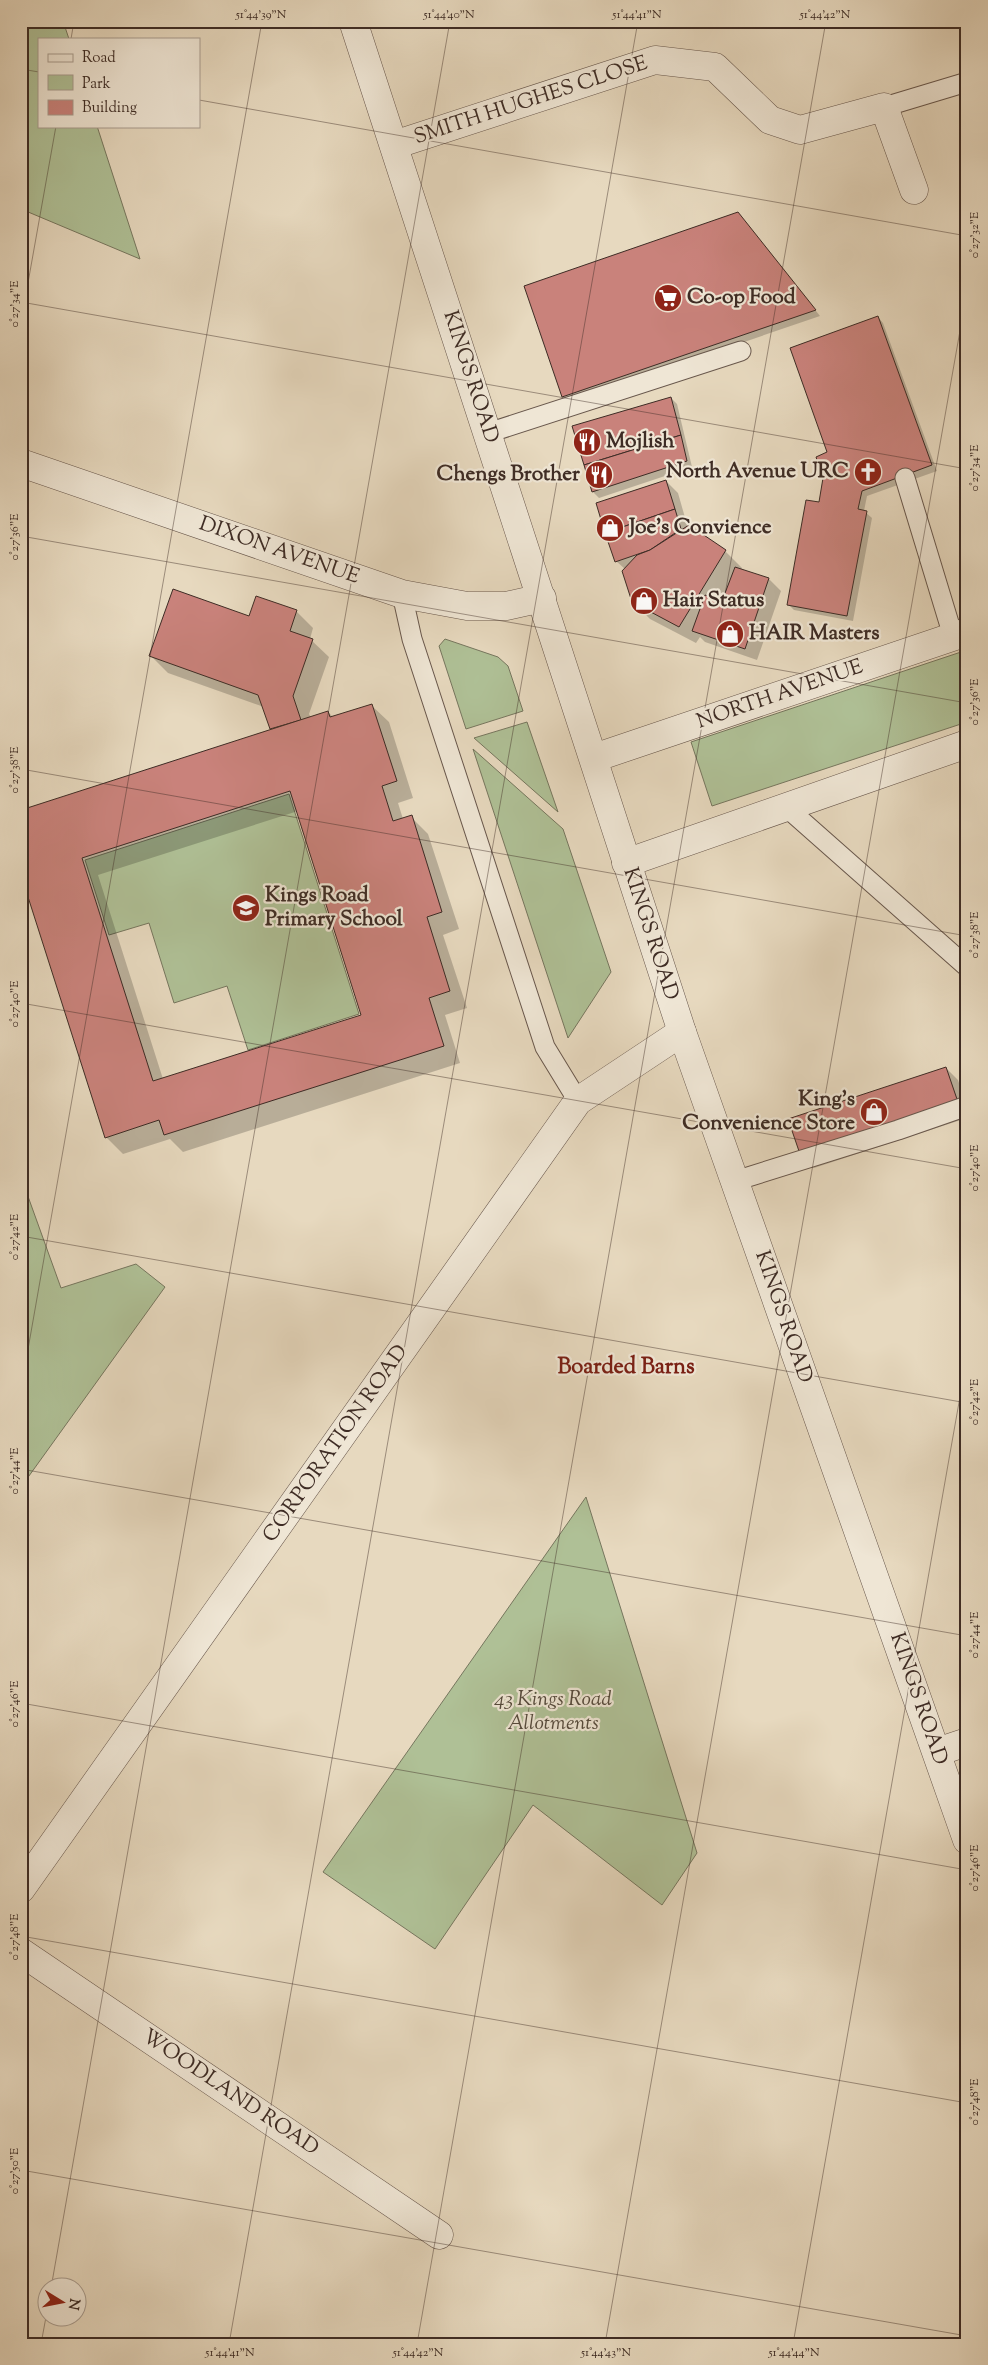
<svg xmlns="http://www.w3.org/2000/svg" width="988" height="2365" viewBox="0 0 988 2365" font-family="'Sorts Mill Goudy',serif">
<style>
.green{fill:#afc096;stroke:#76765e}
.shadow{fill:#0003;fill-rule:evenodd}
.building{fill:#c9827b;stroke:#3e2c25;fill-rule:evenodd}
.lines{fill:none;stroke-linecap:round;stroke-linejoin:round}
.lane-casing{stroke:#68574c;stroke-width:21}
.street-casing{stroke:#68574c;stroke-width:29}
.lane{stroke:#efe6d5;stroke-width:19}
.street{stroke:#efe6d5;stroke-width:28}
.ticks{fill:none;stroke:#3e2c25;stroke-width:1;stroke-opacity:0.45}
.labels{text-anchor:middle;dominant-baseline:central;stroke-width:4.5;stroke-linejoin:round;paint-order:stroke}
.street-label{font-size:21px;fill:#3e2c25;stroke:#efe6d5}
.poi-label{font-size:21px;font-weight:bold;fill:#3e2c25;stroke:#efe6d5;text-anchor:start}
.park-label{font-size:21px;font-style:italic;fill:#554a3c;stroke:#efe6d5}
.neighbourhood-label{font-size:22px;font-weight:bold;fill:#7a1f14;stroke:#efe6d5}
.neatline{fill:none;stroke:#3e2c25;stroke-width:2}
.ticks-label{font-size:12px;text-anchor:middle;fill:#3e2c25}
</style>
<rect width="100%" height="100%" fill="#e7d9bf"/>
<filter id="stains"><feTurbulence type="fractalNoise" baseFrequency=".004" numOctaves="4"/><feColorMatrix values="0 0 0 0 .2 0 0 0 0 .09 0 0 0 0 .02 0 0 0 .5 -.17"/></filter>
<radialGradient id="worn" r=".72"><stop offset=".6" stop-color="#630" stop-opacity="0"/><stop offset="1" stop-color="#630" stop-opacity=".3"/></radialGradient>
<g class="green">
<polygon points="21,21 63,21 69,39 39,39 39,126 97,126 140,259 21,209"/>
<polygon points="445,639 498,657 508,666 523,711 466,729 439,646"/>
<polygon points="967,650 967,722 712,806 691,742"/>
<polygon points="527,722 558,812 474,738"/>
<polygon points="473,749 563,829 611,972 568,1038"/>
<polygon points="289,794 359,1014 248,1050 227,986 174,1003 149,923 109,935 85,860"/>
<polygon points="21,1177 61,1288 136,1264 165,1287 21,1487"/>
<polygon points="586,1497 697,1853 662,1905 533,1805 435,1949 323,1872"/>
</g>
<g class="shadow">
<polygon points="744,220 820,316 569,402 564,396"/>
<polygon points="878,317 883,323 937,471 867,496 864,511 872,518 853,621 794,610 788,604 820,504 829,453"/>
<polygon points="671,398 677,404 692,467 599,498 593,492"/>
<polygon points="666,481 678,493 688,528 725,551 742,568 741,570 769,579 781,591 757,660 705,642 700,637 696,643 650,619 633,602 625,569 616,561"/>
<path d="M 296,611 L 313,628 L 310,639 L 329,657 L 309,714 L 311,718 L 328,712 L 333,717 L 371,705 L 389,722 L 413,798 L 398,803 L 403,819 L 411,817 L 428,834 L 459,929 L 443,935 L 467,1008 L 445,1015 L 460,1063 L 183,1152 L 170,1139 L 123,1154 L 106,1137 L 23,876 L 21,876 L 21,811 L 272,730 L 264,707 L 168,673 L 151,656 L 250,618 ZM 298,811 L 362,1016 L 163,1079 L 98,875 Z"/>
<polygon points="946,1068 958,1080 967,1107 967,1118 814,1168 802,1157"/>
</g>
<g class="building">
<polygon points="738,212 816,310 562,397 524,286"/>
<polygon points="878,316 932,465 862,491 858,509 867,511 847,616 787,605 806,500 819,502 823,478 816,457 827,452 790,348"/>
<polygon points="671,397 681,435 584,465 572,426"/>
<polygon points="681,435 687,461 592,492 584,465"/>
<polygon points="666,480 675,509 605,533 596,503"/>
<polygon points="675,509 681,529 650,550 615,562 605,533"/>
<polygon points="689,525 726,550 679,627 632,602 622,571 637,555 650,550"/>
<polygon points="735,567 769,578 745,649 692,631 705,595 722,601"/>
<polygon points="173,589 249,616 256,596 297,610 290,631 313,639 293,696 301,720 270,729 258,695 149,656"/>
<path d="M 372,704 L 397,781 L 382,786 L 393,821 L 412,815 L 442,912 L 427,917 L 450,991 L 429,998 L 444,1046 L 164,1135 L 159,1120 L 105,1138 L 21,875 L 21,810 L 328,711 L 330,717 ZM 290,791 L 361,1015 L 153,1081 L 82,858 Z"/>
<polygon points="946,1067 959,1105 801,1157 788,1119"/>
</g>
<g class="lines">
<defs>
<g id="lane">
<polyline points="884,107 967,82"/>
<polyline points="488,433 741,351"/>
<polyline points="905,478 953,636"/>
<polyline points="402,594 412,639 545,1047 578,1101"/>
<polyline points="786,807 967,967"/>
<polyline points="735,1181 898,1130 967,1106"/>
</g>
<g id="street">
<polyline points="353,21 682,1032 967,1840"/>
<polyline points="394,145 655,60 715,67 770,120 800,130 884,107 914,190"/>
<polyline points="21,463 402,594 467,606 506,606 542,598"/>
<polyline points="594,758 967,632"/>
<polyline points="626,863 967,744"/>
<polyline points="937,1752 967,1742"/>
<polyline points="21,1889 578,1101 682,1032"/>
<polyline points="21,1952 439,2235"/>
</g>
</defs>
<use href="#lane" class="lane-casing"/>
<use href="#street" class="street-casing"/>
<use href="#lane" class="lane"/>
<use href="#street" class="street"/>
</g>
<path class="ticks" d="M 71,39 L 74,21M 21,69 L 39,72M 199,100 L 967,236M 21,302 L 967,469M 21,322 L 56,126M 21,536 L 967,703M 21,769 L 967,936M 21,1003 L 967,1169M 21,1236 L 967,1403M 21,1389 L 262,21M 21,1469 L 967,1636M 21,1703 L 967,1870M 21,1936 L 967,2103M 21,2170 L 967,2336M 51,2288 L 450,21M 41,2344 L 48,2306M 229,2344 L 638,21M 417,2344 L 826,21M 605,2344 L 967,291M 793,2344 L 967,1357"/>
<defs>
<symbol id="supermarket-disc" viewBox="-11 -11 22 22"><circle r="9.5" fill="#8f2418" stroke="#efe6d5"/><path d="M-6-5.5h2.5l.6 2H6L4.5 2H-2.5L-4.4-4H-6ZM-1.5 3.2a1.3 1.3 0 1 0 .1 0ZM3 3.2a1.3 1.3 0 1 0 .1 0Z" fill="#fff"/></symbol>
<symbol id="restaurant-disc" viewBox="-11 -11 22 22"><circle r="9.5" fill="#8f2418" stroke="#efe6d5"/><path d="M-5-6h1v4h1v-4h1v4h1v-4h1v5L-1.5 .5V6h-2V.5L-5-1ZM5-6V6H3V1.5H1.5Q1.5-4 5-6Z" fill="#fff"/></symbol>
<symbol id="church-disc" viewBox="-11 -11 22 22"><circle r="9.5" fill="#8f2418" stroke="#efe6d5"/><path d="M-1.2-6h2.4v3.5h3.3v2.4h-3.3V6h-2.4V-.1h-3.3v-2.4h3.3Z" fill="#fff"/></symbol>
<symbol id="shop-disc" viewBox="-11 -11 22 22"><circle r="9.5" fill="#8f2418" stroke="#efe6d5"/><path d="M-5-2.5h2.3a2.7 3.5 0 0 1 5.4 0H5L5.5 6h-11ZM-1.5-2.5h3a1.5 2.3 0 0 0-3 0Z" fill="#fff"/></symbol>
<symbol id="school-disc" viewBox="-11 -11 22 22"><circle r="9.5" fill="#8f2418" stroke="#efe6d5"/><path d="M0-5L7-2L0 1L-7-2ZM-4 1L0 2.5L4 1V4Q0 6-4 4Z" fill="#fff"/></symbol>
</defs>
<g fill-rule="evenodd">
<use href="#supermarket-disc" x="652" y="282" width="32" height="32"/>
<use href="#restaurant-disc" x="571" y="426" width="32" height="32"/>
<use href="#church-disc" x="852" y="456" width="32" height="32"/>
<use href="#restaurant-disc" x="583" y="459" width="32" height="32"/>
<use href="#shop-disc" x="594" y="512" width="32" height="32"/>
<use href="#shop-disc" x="628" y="585" width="32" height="32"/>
<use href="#shop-disc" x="714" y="618" width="32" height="32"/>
<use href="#school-disc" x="230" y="892" width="32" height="32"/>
<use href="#shop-disc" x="858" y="1096" width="32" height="32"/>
</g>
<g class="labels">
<g class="street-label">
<text transform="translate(531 101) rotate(-18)">SMITH HUGHES CLOSE</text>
<text transform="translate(470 377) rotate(72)">KINGS ROAD</text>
<text transform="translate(279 551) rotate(19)">DIXON AVENUE</text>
<text transform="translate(780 695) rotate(-19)">NORTH AVENUE</text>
<text transform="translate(650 934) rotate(72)">KINGS ROAD</text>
<text transform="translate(783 1317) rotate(71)">KINGS ROAD</text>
<text transform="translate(336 1444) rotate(-55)">CORPORATION ROAD</text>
<text transform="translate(918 1699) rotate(71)">KINGS ROAD</text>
<text transform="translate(230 2093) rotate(34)">WOODLAND ROAD</text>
</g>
<g class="poi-label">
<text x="687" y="298">Co-op Food</text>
<text x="606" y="442">Mojlish</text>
<text x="849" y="472" text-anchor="end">North Avenue URC</text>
<text x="580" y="475" text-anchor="end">Chengs Brother</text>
<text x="629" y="528">Joe's Convience</text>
<text x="663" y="601">Hair Status</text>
<text x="749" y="634">HAIR Masters</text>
<text x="265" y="896">Kings Road<tspan x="265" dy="24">Primary School</tspan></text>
<text x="855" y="1100" text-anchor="end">King's<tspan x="855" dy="24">Convenience Store</tspan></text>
</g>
<g class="park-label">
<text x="553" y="1700">43 Kings Road<tspan x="553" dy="24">Allotments</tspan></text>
</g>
<g class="neighbourhood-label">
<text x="626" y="1368">Boarded Barns</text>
</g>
</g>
<rect width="988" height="2365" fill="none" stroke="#e7d9bf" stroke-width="55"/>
<rect x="38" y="38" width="162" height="90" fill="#efe6d5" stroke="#a89c8f"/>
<rect x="48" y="54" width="25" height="8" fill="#efe6d5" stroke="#a89c8f"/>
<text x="82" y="62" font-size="15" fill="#3e2c25">Road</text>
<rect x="48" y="75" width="25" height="15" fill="#afc096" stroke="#a89c8f"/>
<text x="82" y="88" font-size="15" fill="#3e2c25">Park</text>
<rect x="48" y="100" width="25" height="15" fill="#c9827b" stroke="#a89c8f"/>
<text x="82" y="112" font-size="15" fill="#3e2c25">Building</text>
<g transform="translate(62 2302) rotate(100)"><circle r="24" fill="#efe6d5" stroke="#a89c8f"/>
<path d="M0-4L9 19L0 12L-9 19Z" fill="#8f2418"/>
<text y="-8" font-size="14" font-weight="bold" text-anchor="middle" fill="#3e2c25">N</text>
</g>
<rect x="28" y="28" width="932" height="2310" class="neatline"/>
<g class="ticks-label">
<text x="261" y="18">51°44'39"N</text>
<text x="449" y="18">51°44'40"N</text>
<text x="637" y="18">51°44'41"N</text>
<text x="825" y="18">51°44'42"N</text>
<text transform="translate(974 235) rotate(-90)" y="4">0°27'32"E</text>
<text transform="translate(14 304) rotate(-90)" y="4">0°27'34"E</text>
<text transform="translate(974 468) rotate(-90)" y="4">0°27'34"E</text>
<text transform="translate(14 537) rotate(-90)" y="4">0°27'36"E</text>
<text transform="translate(974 702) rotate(-90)" y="4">0°27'36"E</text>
<text transform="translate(14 770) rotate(-90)" y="4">0°27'38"E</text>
<text transform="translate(974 935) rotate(-90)" y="4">0°27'38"E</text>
<text transform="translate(14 1004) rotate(-90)" y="4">0°27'40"E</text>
<text transform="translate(974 1168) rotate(-90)" y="4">0°27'40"E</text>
<text transform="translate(14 1237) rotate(-90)" y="4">0°27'42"E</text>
<text transform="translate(974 1402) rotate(-90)" y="4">0°27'42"E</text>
<text transform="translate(14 1471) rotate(-90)" y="4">0°27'44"E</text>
<text transform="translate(974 1635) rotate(-90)" y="4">0°27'44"E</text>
<text transform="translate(14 1704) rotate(-90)" y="4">0°27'46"E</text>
<text transform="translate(974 1868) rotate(-90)" y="4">0°27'46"E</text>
<text transform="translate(14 1937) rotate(-90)" y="4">0°27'48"E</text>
<text transform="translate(974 2102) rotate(-90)" y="4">0°27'48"E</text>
<text transform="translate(14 2171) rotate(-90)" y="4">0°27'50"E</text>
<text x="230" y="2356">51°44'41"N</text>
<text x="418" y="2356">51°44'42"N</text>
<text x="606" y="2356">51°44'43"N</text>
<text x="794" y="2356">51°44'44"N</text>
</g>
<rect width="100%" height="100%" filter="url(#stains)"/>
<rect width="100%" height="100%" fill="url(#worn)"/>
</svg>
